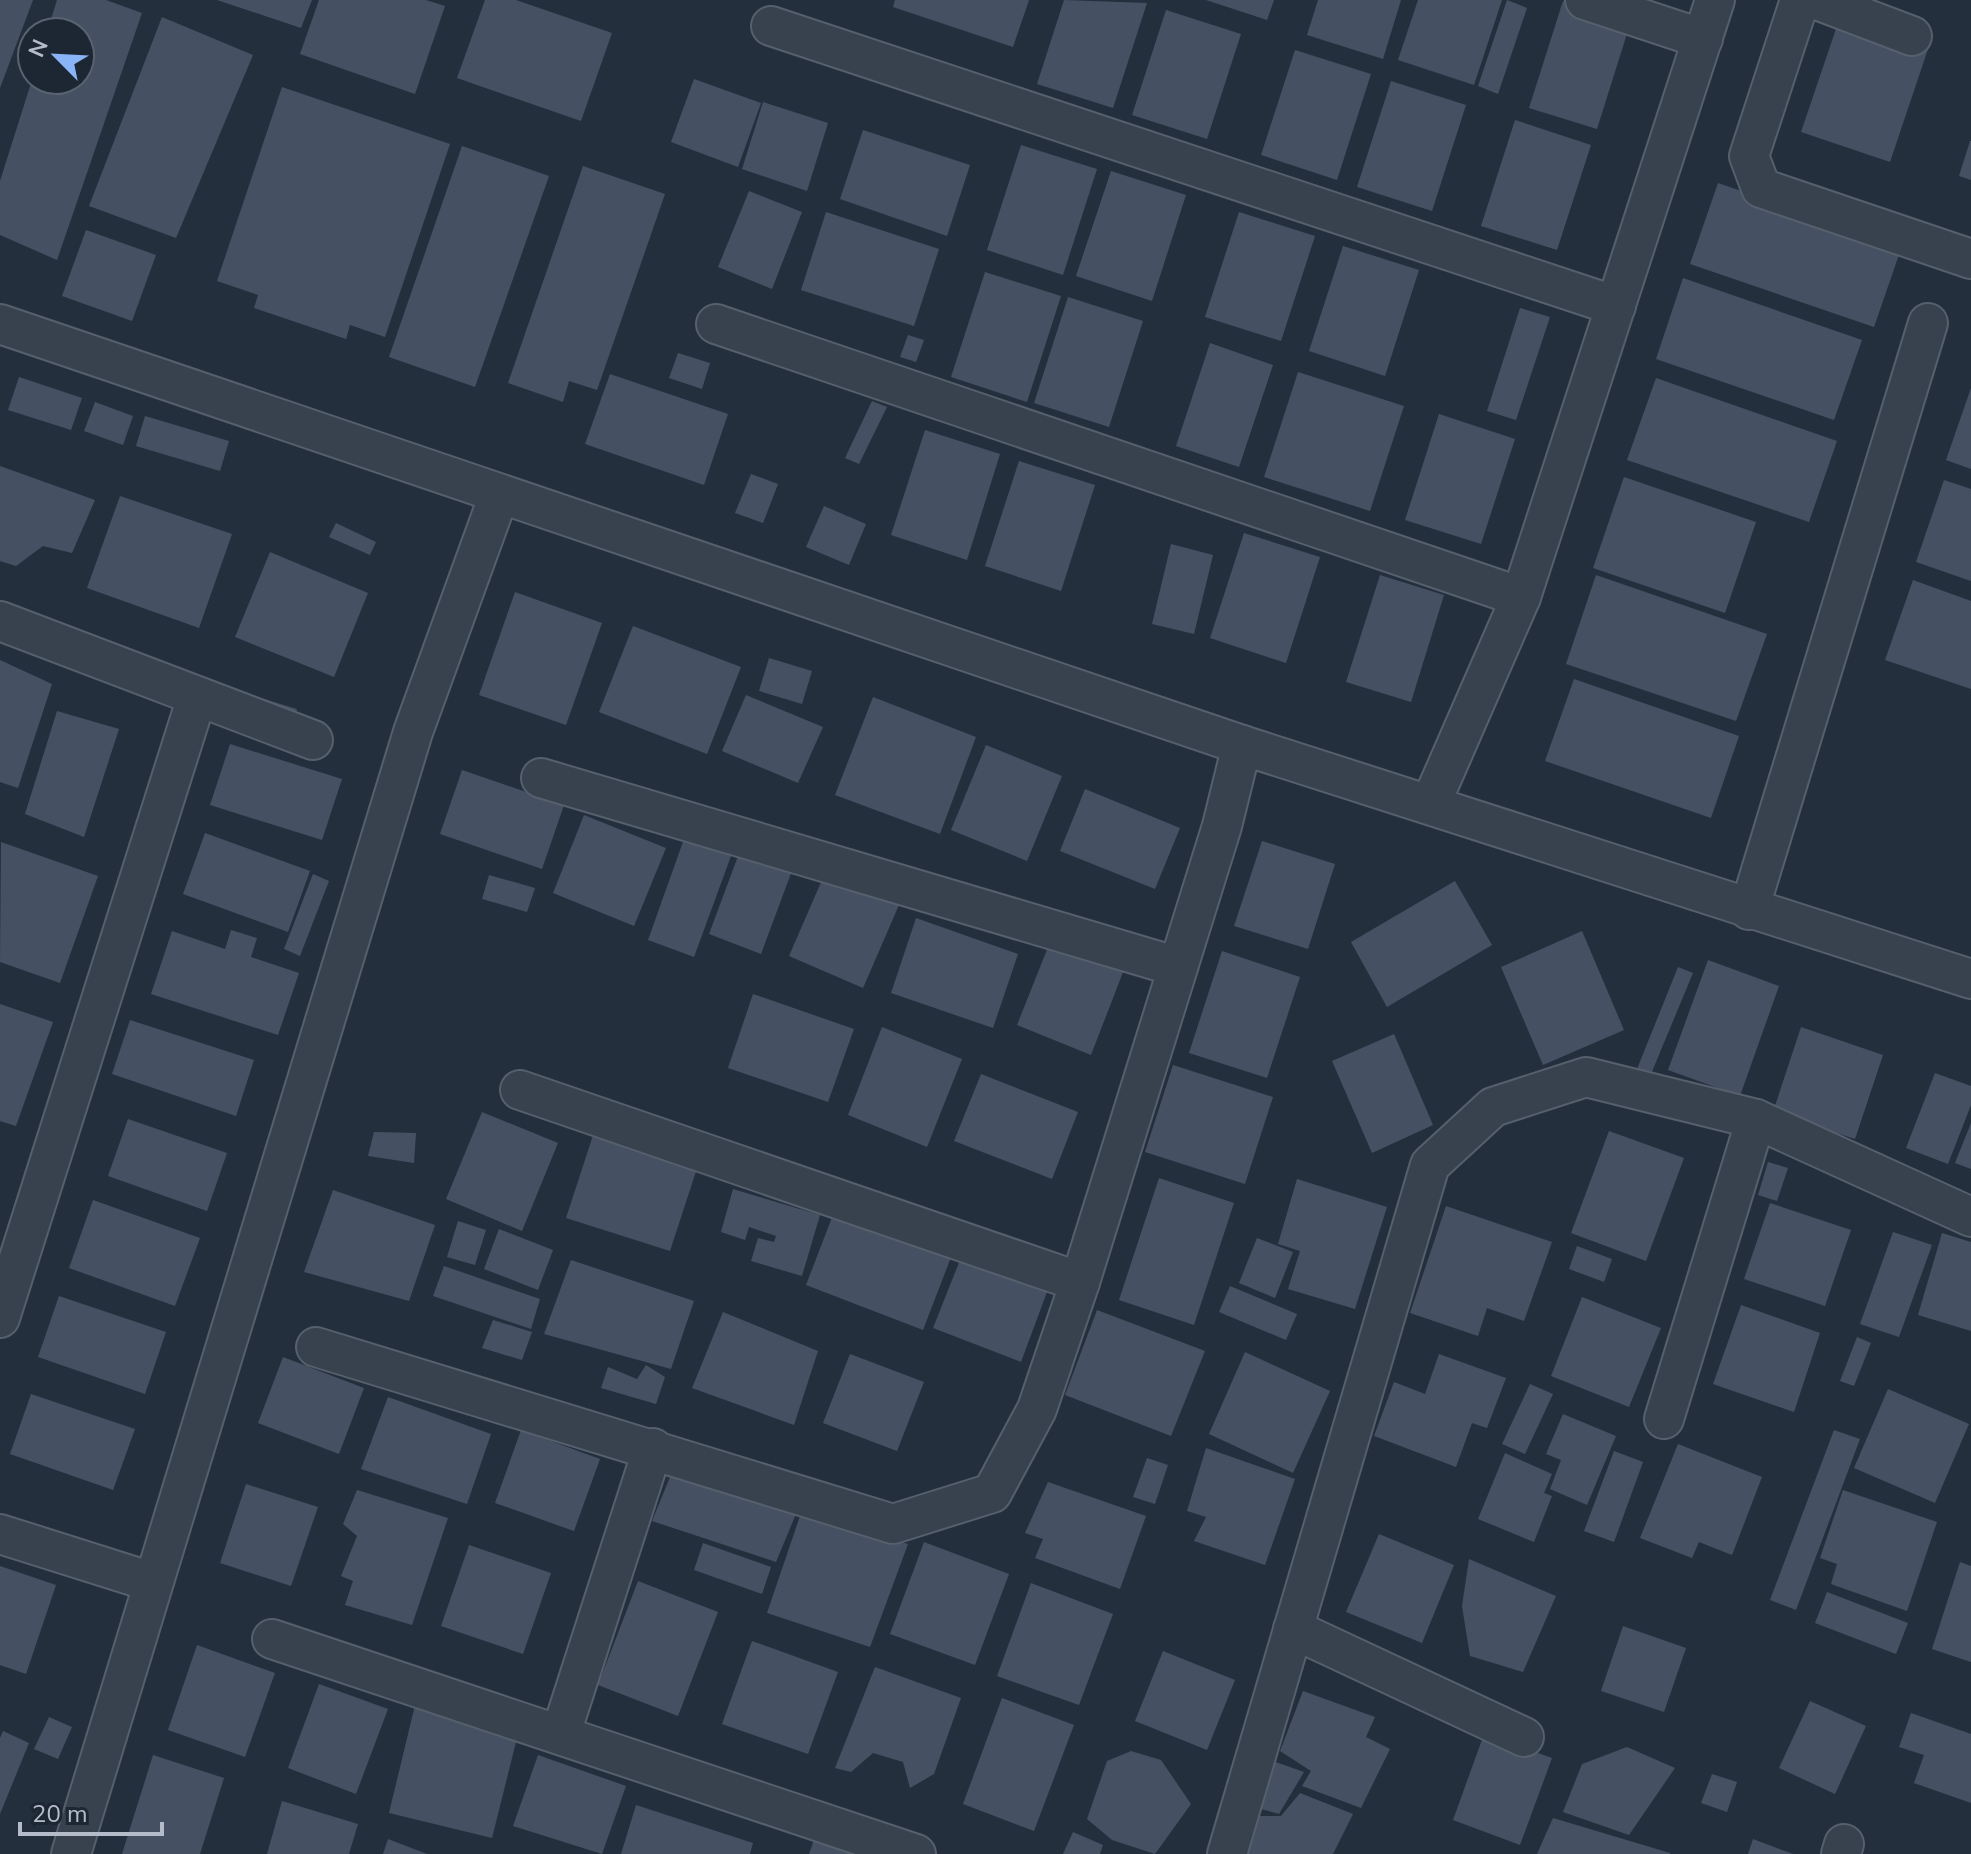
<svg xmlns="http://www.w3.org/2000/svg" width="1971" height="1854" viewBox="0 0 1971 1854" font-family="'Nunito Sans',sans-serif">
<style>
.building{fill:#455162}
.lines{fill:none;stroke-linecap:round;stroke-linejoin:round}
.street-casing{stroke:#565f6c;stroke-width:42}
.street{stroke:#38414e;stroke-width:38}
</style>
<rect width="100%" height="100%" fill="#242f3e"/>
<g class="building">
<polygon points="0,0 33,0 0,88"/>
<polygon points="57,0 106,0 142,13 57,260 0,235 0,181 32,80 80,80 80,32 47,32"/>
<polygon points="217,0 312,0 301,28"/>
<polygon points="319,0 426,0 445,6 415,94 300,54"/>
<polygon points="485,0 516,0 612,33 581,121 457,78"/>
<polygon points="895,0 1029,0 1013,47 893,7"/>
<polygon points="1064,0 1147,3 1113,108 1037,84"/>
<polygon points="1206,0 1274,0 1267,20"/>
<polygon points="1318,0 1401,0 1383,59 1307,35"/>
<polygon points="1418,0 1502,0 1474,85 1398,60"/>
<polygon points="1507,0 1527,8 1498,94 1478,86"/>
<polygon points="1563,1 1631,21 1597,129 1529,108"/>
<polygon points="1166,10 1241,34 1207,139 1132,115"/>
<polygon points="162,17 253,55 176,238 89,206"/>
<polygon points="1839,20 1928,49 1890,162 1801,132"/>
<polygon points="1295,50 1371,74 1337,180 1261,155"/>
<polygon points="694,79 761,103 738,167 671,142"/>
<polygon points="1391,81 1466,105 1432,211 1357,187"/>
<polygon points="282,87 450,144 385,337 350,325 346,339 254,308 258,295 217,281"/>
<polygon points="763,102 828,123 807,191 742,169"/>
<polygon points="1515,120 1591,145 1557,250 1481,226"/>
<polygon points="863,130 970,165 947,236 840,199"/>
<polygon points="1970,141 1971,141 1971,180 1959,176"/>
<polygon points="1021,145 1097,169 1063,275 987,250"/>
<polygon points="462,146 549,176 475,387 389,357"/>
<polygon points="583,166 665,194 597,390 569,381 563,402 508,383"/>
<polygon points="1111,171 1186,195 1152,301 1076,276"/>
<polygon points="1718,183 1902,246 1874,327 1690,264"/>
<polygon points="749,191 802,212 772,289 718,267"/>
<polygon points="826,212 939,249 914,326 801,290"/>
<polygon points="1239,212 1315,236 1281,341 1205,317"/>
<polygon points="86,230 156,255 132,321 62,296"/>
<polygon points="1343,246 1419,270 1385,376 1309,351"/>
<polygon points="985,272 1061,296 1027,402 951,377"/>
<polygon points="1683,278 1862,340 1834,420 1656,359"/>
<polygon points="1068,297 1143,321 1109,427 1034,403"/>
<polygon points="1520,308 1550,317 1516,420 1487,411"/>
<polygon points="908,335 924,340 916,362 900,357"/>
<polygon points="1210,343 1273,365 1239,467 1176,446"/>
<polygon points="678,353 710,363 702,389 669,378"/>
<polygon points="1298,372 1404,406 1370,511 1264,477"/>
<polygon points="610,374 728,414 704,485 585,444"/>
<polygon points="19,377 82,398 71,430 8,410"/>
<polygon points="1656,378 1837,441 1809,522 1627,460"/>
<polygon points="1971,388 1971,469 1946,460"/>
<polygon points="872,401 887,407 859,464 845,458"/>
<polygon points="95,402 133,416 123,445 84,431"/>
<polygon points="1439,414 1515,439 1481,544 1405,520"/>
<polygon points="145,416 229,441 220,471 136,446"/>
<polygon points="925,430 1000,454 967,560 891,535"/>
<polygon points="1019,461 1095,485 1061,591 985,566"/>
<polygon points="0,466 95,500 72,553 43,546 16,566 0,561"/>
<polygon points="751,474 778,484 763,523 735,513"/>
<polygon points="1624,477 1756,522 1725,613 1593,568"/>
<polygon points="1944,480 1971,489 1971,581 1916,562"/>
<polygon points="120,496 232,534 199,628 87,588"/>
<polygon points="824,506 866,524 849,565 806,547"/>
<polygon points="336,523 376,542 370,555 329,537"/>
<polygon points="1244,533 1320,557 1286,663 1210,638"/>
<polygon points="1171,544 1213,555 1194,634 1152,624"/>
<polygon points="270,552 368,593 334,677 235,637"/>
<polygon points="1380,575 1444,595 1411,702 1346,682"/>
<polygon points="1596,575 1767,634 1736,721 1566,664"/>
<polygon points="1913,580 1971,601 1971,689 1885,660"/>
<polygon points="515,592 602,623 566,725 479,695"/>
<polygon points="633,626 741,667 707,754 599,712"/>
<polygon points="769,658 812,671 802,704 759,691"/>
<polygon points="0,660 52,684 18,788 0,782"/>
<polygon points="1574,679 1739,736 1711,818 1545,761"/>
<polygon points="746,695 823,727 798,783 722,751"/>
<polygon points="254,696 297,709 294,720 250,707"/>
<polygon points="873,697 976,737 940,834 835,795"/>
<polygon points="57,711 119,729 84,837 25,814"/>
<polygon points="230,744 342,779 322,840 210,805"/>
<polygon points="986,745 1062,776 1027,861 951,830"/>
<polygon points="462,770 564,805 542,869 440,834"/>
<polygon points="1085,789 1180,828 1155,889 1060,851"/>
<polygon points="584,815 666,848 634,926 553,893"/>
<polygon points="205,833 310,871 288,932 183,894"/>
<polygon points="684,839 731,856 694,957 648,940"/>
<polygon points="1262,841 1335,864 1308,949 1234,926"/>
<polygon points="1,842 98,876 60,983 0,962"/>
<polygon points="741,848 793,868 761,954 709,934"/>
<polygon points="825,873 899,905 863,988 789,956"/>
<polygon points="313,874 329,881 300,956 284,949"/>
<polygon points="489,875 535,888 527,912 482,899"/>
<polygon points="1455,881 1492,945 1387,1007 1351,942"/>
<polygon points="916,918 1018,954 993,1028 891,993"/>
<polygon points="231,930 257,938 251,957 299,973 278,1035 151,994 172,931 225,949"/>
<polygon points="1582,931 1624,1030 1543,1065 1501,967"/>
<polygon points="1052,937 1125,967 1091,1055 1017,1025"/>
<polygon points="1222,951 1300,977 1267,1078 1189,1053"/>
<polygon points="1708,960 1779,986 1740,1096 1668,1070"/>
<polygon points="1678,967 1693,973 1651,1074 1637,1069"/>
<polygon points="753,994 854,1029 828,1102 728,1068"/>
<polygon points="0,1004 53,1022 16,1126 0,1121"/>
<polygon points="130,1020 254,1060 236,1116 112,1074"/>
<polygon points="882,1027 962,1059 927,1147 848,1115"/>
<polygon points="1801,1027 1883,1055 1855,1139 1773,1112"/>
<polygon points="1394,1034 1433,1125 1372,1153 1332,1061"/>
<polygon points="1173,1065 1273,1097 1245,1184 1145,1152"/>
<polygon points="1935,1073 1971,1086 1971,1105 1948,1164 1906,1148"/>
<polygon points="981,1074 1078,1112 1052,1179 954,1141"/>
<polygon points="482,1112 558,1143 522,1231 446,1199"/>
<polygon points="128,1119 227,1153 207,1211 108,1176"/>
<polygon points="597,1123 701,1156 670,1251 566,1218"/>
<polygon points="1971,1123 1971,1169 1955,1163"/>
<polygon points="1609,1131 1684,1158 1646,1261 1571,1233"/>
<polygon points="374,1132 416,1133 414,1163 368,1156"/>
<polygon points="1768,1162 1788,1168 1777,1201 1758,1195"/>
<polygon points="1159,1178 1234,1203 1194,1325 1119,1300"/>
<polygon points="1297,1179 1387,1207 1355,1309 1288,1289 1300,1251 1278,1244"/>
<polygon points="733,1189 820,1215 802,1276 751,1261 758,1238 774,1242 776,1236 749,1227 745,1240 721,1232"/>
<polygon points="333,1190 435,1225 409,1301 304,1272"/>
<polygon points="93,1200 200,1238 175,1306 69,1268"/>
<polygon points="1770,1203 1851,1230 1825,1306 1744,1279"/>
<polygon points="1446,1206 1552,1242 1524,1321 1487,1308 1478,1336 1410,1313"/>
<polygon points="836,1207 953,1252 923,1330 806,1285"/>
<polygon points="458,1221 486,1230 475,1265 447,1257"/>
<polygon points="499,1229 553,1250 538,1290 484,1269"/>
<polygon points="1893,1232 1932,1245 1899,1337 1860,1324"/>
<polygon points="1942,1233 1971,1242 1971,1331 1918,1315"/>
<polygon points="1257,1238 1293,1252 1275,1298 1239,1283"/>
<polygon points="1577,1246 1612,1259 1604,1282 1569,1269"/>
<polygon points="964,1250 1050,1284 1021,1362 933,1328"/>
<polygon points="571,1260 694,1301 671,1369 544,1334"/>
<polygon points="444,1266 540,1299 531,1329 433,1296"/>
<polygon points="1230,1286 1297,1314 1286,1340 1219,1312"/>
<polygon points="59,1296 166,1332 145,1394 38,1357"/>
<polygon points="1582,1297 1661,1328 1629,1407 1551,1376"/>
<polygon points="1741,1305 1820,1333 1794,1412 1713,1384"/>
<polygon points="1097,1310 1205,1351 1171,1436 1065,1395"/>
<polygon points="723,1312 818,1351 794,1425 692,1388"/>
<polygon points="493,1320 532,1332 522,1360 482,1348"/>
<polygon points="1857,1337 1871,1343 1854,1386 1840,1381"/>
<polygon points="1245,1352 1330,1391 1293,1473 1209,1434"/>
<polygon points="850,1354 924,1382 897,1451 823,1423"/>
<polygon points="1439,1354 1506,1378 1487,1428 1472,1423 1456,1467 1374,1436 1394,1382 1425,1394"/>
<polygon points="283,1357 364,1388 339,1454 258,1423"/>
<polygon points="646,1365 665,1377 656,1404 601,1388 608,1367 637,1379"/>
<polygon points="1530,1384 1553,1394 1525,1454 1502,1444"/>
<polygon points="1888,1389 1969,1424 1935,1503 1854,1468"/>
<polygon points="31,1394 135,1429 113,1490 10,1454"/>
<polygon points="388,1397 491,1434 467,1504 361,1469"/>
<polygon points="1563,1414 1616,1436 1587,1505 1550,1489 1561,1460 1546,1454"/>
<polygon points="521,1430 600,1459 574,1531 495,1503"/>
<polygon points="1834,1430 1860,1439 1796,1610 1770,1600"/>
<polygon points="1678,1444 1762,1477 1732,1555 1699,1542 1692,1558 1640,1538"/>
<polygon points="1206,1448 1295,1479 1265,1565 1194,1541 1206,1517 1187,1511"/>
<polygon points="1614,1451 1643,1462 1614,1542 1584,1531"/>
<polygon points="1505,1453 1552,1474 1544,1493 1552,1496 1534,1542 1478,1519"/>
<polygon points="1147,1458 1168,1465 1155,1504 1133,1497"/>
<polygon points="677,1460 798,1509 776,1562 652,1521"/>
<polygon points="1048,1482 1146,1516 1120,1589 1035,1558 1043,1539 1025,1533"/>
<polygon points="246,1484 318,1507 291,1586 220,1563"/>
<polygon points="357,1490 448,1518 412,1625 345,1605 353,1581 341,1576 357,1536 343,1524"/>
<polygon points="1843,1490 1937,1522 1907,1611 1831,1584 1837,1564 1820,1558"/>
<polygon points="801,1513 908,1544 870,1647 767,1613"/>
<polygon points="1379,1534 1454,1565 1422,1643 1346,1612"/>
<polygon points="924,1542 1009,1574 975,1665 890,1634"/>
<polygon points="703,1543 771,1567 762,1594 694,1570"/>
<polygon points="469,1545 551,1573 523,1654 441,1626"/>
<polygon points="1469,1559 1556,1596 1523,1672 1470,1656 1462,1606"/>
<polygon points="1960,1562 1971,1566 1971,1662 1932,1649"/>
<polygon points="0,1566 56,1585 26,1674 0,1665"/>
<polygon points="638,1581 718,1612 678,1716 598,1685"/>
<polygon points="1031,1583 1113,1614 1079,1705 997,1676"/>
<polygon points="1827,1592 1908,1623 1896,1654 1815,1623"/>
<polygon points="1623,1626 1686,1648 1664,1712 1601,1691"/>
<polygon points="752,1641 838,1672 808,1754 722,1724"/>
<polygon points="197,1645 275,1673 245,1757 168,1730"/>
<polygon points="1163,1651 1235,1680 1207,1750 1135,1721"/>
<polygon points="875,1667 961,1698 934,1774 910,1788 903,1762 873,1753 851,1772 835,1768"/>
<polygon points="319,1684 388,1709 356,1794 288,1768"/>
<polygon points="1303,1691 1375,1717 1366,1737 1390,1749 1361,1808 1302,1786 1311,1771 1280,1751"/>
<polygon points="1002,1698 1074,1725 1034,1831 963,1804"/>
<polygon points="416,1701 520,1726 492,1838 389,1813"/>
<polygon points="1810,1701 1866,1726 1835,1794 1779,1768"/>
<polygon points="1911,1713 1971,1734 1971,1803 1914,1783 1924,1755 1899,1747"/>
<polygon points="49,1717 72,1727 58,1759 34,1749"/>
<polygon points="3,1731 29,1743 0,1814 0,1738"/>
<polygon points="1484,1734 1552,1758 1520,1845 1453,1820"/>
<polygon points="1627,1747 1675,1768 1629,1835 1563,1812 1582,1764"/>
<polygon points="1131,1751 1161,1760 1191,1804 1155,1854 1112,1840 1087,1819 1107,1761"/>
<polygon points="153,1755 224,1778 200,1854 122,1854"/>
<polygon points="538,1755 626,1786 602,1854 513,1826"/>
<polygon points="1264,1758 1304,1772 1279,1814 1250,1806"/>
<polygon points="1712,1774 1737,1782 1727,1812 1701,1803"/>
<polygon points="1300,1793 1353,1814 1333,1854 1244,1854 1255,1816 1281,1816"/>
<polygon points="282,1801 358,1824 349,1854 267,1854"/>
<polygon points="636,1805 753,1843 750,1854 621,1854"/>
<polygon points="1553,1818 1670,1853 1670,1854 1537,1854"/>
<polygon points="1073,1832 1103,1845 1100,1854 1063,1854"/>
<polygon points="815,1837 860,1854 809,1854"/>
<polygon points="388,1839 427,1854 383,1854"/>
<polygon points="1753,1839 1793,1854 1748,1854"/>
</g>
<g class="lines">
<defs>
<g id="street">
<polyline points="1585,0 1703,39"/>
<polyline points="1800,0 1749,156 1761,188 1971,259"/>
<polyline points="1817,0 1912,36"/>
<polyline points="771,26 1616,306"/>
<polyline points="0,324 1242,745 1971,979"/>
<polyline points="716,324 1521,597"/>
<polyline points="0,621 313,740"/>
<polyline points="541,778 1178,967"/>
<polyline points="1431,803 1521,597 1715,0"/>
<polyline points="1749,910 1928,323"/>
<polyline points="520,1090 1080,1282"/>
<polyline points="0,1318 197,697"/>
<polyline points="316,1347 893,1524 992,1493 1037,1409 1080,1282 1222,826 1242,745"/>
<polyline points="1664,1419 1756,1119"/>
<polyline points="0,1534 152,1582"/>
<polyline points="1293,1629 1524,1737"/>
<polyline points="272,1639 916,1854"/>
<polyline points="561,1733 653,1448"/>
<polyline points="71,1854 413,732 499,495"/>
<polyline points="1227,1854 1430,1165 1493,1107 1586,1077 1756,1119 1971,1217"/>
<polyline points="1841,1854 1844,1844"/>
</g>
</defs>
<use href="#street" class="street-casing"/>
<use href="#street" class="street"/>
</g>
<g transform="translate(56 56) rotate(294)"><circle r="38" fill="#1d2633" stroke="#59626f" stroke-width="2"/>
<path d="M0-6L14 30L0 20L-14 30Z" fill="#8ab4f8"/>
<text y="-12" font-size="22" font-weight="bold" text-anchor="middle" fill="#b4bcc9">N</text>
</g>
<path d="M20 1822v12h142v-12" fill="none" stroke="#b4bcc9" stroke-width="4"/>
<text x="32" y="1822" font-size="24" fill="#b4bcc9" stroke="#1d2633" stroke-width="6" paint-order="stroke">20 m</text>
</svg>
